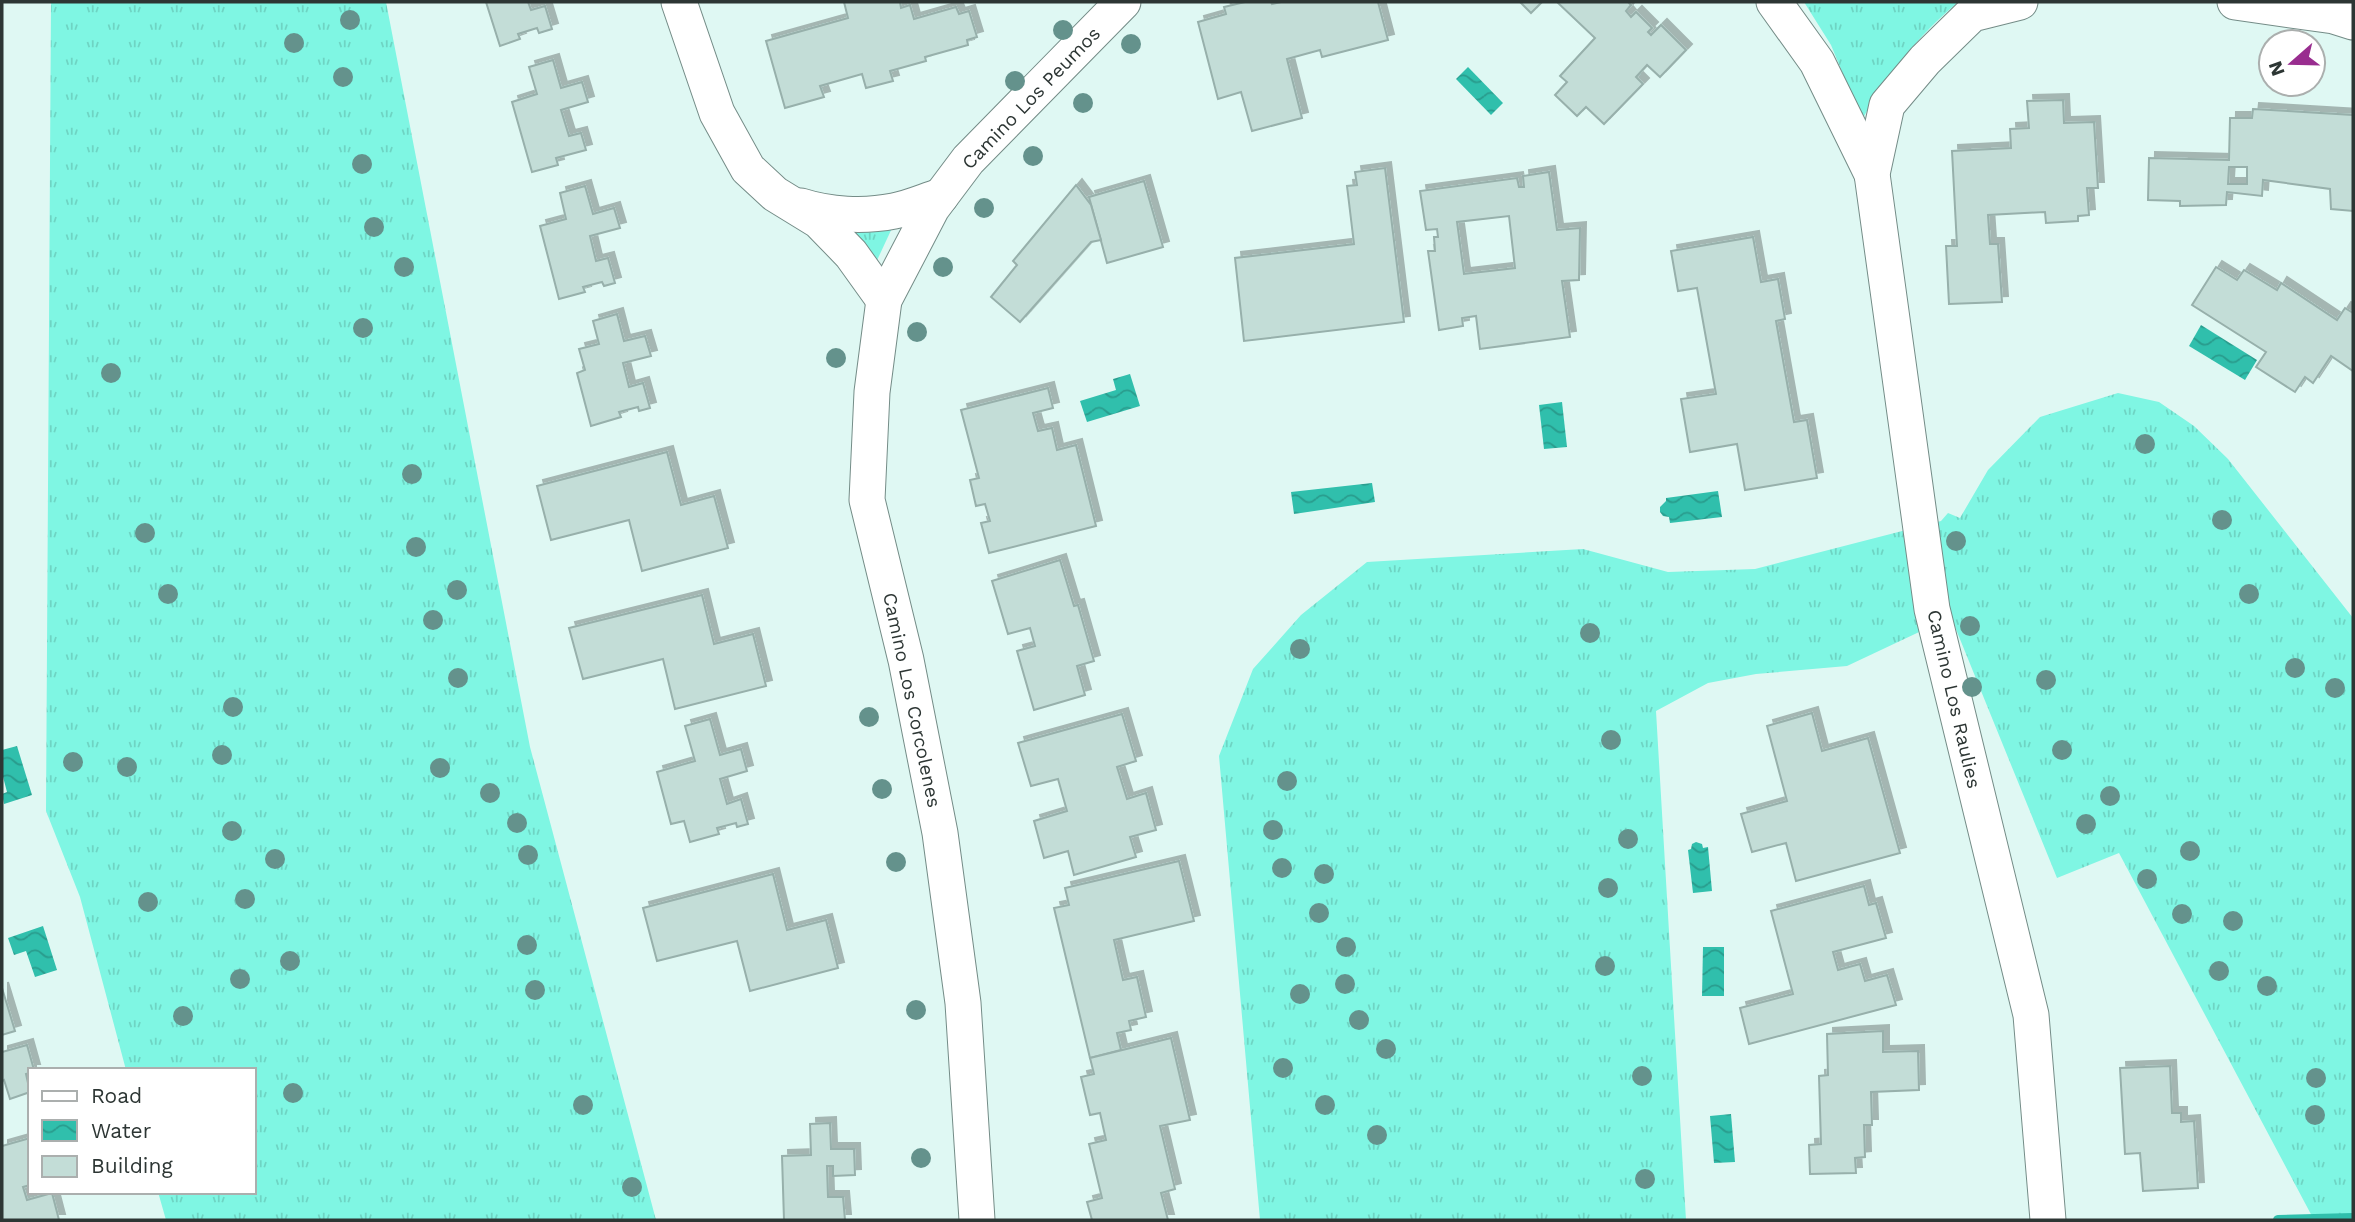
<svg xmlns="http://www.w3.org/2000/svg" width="2355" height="1222" viewBox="0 0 2355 1222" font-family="'Work Sans',sans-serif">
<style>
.grass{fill:url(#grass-tufts)}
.water{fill:url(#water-waves)}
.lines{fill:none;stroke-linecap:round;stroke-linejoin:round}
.stream{stroke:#30bfac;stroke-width:10}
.building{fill:#c3ddd7;stroke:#97b0ab;stroke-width:2;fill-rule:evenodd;filter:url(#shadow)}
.street-casing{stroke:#748c87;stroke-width:37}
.street{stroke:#fff;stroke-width:35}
.tree{fill:#64928c}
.labels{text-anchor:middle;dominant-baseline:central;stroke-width:7;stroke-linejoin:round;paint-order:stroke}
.street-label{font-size:19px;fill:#2d3634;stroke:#fff}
</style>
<defs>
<pattern id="grass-tufts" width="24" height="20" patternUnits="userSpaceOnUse" patternTransform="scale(1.75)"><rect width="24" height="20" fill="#7ff6e3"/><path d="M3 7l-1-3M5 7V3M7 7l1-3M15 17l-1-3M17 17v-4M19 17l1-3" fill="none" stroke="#6ed4c3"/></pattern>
<pattern id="water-waves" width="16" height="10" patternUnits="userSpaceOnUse" patternTransform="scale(1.75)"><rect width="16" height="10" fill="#30bfac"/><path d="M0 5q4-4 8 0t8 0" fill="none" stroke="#299c8d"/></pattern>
<filter id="shadow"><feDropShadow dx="6" dy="-6" stdDeviation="0" flood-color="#0004"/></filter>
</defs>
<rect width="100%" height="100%" fill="#dff8f3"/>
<g class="grass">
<polygon points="51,2 386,2 530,747 656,1220 166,1220 158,1192 254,1192 254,1070 126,1070 80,897 46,811"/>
<path d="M 1804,2 L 1958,2 C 1918,36 1888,73 1862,120 L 1831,45 Z"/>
<polygon points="893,226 873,269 836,227"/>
<polygon points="2118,393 2159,402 2194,426 2228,459 2353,618 2353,1220 2314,1220 2119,853 2057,878 1951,617 1847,666 1756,674 1708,683 1656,711 1686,1220 1260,1220 1219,756 1253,669 1301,615 1367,562 1583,549 1668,572 1755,569 1941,521 1948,513 1960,518 1988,470 2040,417"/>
</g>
<g class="water">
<polygon points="1468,67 1503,103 1491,115 1456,79"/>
<polygon points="2201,325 2257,360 2245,380 2189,346"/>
<polygon points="1130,374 1140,406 1087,422 1080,401 1116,390 1113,379"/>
<polygon points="1562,402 1567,447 1544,449 1539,405"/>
<polygon points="1372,483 1375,502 1294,514 1291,492"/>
<polygon points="1718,491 1722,517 1670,523 1669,517 1663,516 1660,512 1660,507 1666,501 1666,498"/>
<polygon points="17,746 32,795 4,804 2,794 7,792 2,773 2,750"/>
<polygon points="1696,842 1702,844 1703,848 1708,847 1712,891 1693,893 1688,850 1691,849 1692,844"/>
<polygon points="43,926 57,970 35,977 26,951 14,955 8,938"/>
<polygon points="1703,947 1724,947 1724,996 1702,996"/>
<polygon points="1731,1114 1735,1162 1714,1163 1710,1116"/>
</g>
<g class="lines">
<polyline class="stream" points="2278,1220 2353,1218"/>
</g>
<g class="building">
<polygon points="486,2 528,2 531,10 545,6 552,29 539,33 537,28 518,34 520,39 500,46"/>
<polygon points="844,2 900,2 901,8 910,5 914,19 956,7 959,14 969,11 977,37 967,40 968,45 925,57 926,61 890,71 893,81 866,88 862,74 820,86 824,97 785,108 766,41 848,18"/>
<polygon points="1245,2 1271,2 1272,4 1281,2 1378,2 1388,40 1322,57 1320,50 1287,59 1302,118 1252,131 1241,92 1218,99 1198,22 1226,14 1224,7"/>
<polygon points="1520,2 1542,2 1531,13"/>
<polygon points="1557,2 1628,2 1631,5 1626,11 1631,17 1636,12 1652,28 1648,32 1651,35 1661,25 1686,50 1660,77 1647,65 1636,77 1643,84 1604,124 1586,107 1577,116 1555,95 1567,82 1560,76 1595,38"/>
<polygon points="553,60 561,88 582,82 588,102 561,110 569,136 581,133 586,150 556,158 558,165 532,172 512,102 537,94 529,67"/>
<polygon points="2063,100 2064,123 2094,122 2098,188 2087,188 2089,215 2078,216 2078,221 2046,223 2045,212 1988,215 1990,244 1998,244 2002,302 1949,304 1946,246 1957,246 1952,151 2011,148 2010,129 2029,128 2027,101"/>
<path d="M 2253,109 L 2353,115 L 2353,211 L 2331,209 L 2330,189 L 2263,180 L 2262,196 L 2227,192 L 2226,205 L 2180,206 L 2180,201 L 2148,200 L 2149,158 L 2229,160 L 2230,118 L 2252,118 ZM 2229,167 L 2247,167 L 2247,184 L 2228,184 Z"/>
<polygon points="1385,168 1404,322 1244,341 1235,258 1354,244 1347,186 1357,185 1355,172"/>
<path d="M 1549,172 L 1557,230 L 1580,228 L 1579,280 L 1562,281 L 1570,337 L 1480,349 L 1476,316 L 1462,318 L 1463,326 L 1439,330 L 1428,251 L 1435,251 L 1434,237 L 1438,237 L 1437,229 L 1426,230 L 1420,191 L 1517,178 L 1519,187 L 1524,187 L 1523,176 ZM 1509,216 L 1515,268 L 1464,274 L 1457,222 Z"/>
<polygon points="1144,181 1163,247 1107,263 1089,197"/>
<polygon points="1076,185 1091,205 1101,240 1091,242 1020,322 991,297 1017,265 1013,261"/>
<polygon points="585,186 593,214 614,208 620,228 590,236 596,261 608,258 615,283 604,286 602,282 583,287 585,292 559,299 540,226 566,219 560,193"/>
<polygon points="1753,237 1761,282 1778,279 1785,319 1776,321 1794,422 1807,420 1817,478 1745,490 1737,444 1690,452 1681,399 1716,394 1697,288 1678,291 1671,251"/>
<polygon points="2216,267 2237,280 2244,270 2277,290 2281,283 2337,320 2345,308 2353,313 2353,371 2331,356 2313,383 2305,377 2295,392 2256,367 2266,352 2192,305"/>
<polygon points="617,314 624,341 645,336 651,356 623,363 629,387 643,383 650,408 639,411 638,407 619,412 621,417 591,426 577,373 585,370 579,349 599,344 593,321"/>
<polygon points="1048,388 1053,408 1033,413 1038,431 1052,428 1057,450 1076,445 1096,526 989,553 981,523 990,521 985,504 976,506 970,480 979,478 961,410"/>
<polygon points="667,452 681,505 714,496 728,548 642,571 629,520 551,540 537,486"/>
<polygon points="1060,560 1074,606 1078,605 1094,661 1077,666 1085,695 1034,710 1017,651 1035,646 1030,628 1008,634 992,581"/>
<polygon points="702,595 714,644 753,634 766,686 675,709 663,659 583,679 569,628"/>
<polygon points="1812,713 1822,751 1868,738 1900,853 1796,881 1786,843 1752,852 1741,814 1787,801 1767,726"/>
<polygon points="1122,714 1136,761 1117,767 1127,799 1146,793 1156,830 1130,837 1136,857 1074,875 1068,851 1044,858 1034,821 1067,811 1058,779 1031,786 1018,743"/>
<polygon points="710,719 720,755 741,749 747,771 720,779 727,804 741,799 748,824 737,827 736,823 717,828 719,834 690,842 684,821 671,824 657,772 695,761 685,726"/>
<polygon points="1179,861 1194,921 1114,940 1123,980 1137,977 1146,1017 1129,1021 1131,1030 1117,1033 1121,1050 1090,1058 1054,908 1069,905 1065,888"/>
<polygon points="773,874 787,930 826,920 838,968 750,991 737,941 657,961 643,908"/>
<polygon points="1864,886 1869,905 1876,903 1886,938 1833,952 1838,970 1860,964 1865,981 1887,975 1896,1005 1749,1044 1740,1008 1793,994 1771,911"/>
<polygon points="2,988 15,1031 2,1035"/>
<polygon points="1883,1031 1883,1052 1918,1051 1919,1090 1871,1092 1872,1125 1864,1125 1865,1157 1855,1158 1856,1173 1810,1174 1809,1145 1821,1144 1819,1076 1828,1075 1827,1034"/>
<polygon points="1171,1038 1190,1120 1160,1126 1175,1189 1161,1193 1168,1220 1092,1220 1087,1202 1102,1198 1089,1144 1106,1140 1100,1113 1090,1115 1081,1077 1094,1074 1090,1058"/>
<polygon points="27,1045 34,1070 30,1070 30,1073 26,1074 30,1092 10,1099 4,1080 2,1081 2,1052"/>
<polygon points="2170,1066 2172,1113 2181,1113 2181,1122 2194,1121 2198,1188 2143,1191 2140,1153 2125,1154 2120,1068"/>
<polygon points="830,1123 831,1149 854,1149 855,1175 833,1176 833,1166 827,1166 828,1197 843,1197 845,1220 784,1220 782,1156 811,1155 810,1124"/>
<polygon points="30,1138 30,1185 23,1187 27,1200 52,1193 59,1220 2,1220 2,1146"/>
</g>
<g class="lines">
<defs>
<g id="street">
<polyline points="679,2 717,113 748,169 775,194 819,221 851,254 884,300"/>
<polyline points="1774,2 1817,62 1872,174"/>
<polyline points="2020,2 1972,14 1925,60 1887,105 1872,174 1932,609 2031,1015 2048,1220"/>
<polyline points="2235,2 2334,16 2353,22"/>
<path d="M 801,206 C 829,215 864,217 894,211 C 910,208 925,201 941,196"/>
<polyline points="977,1220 963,1003 940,833 906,660 867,500 872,392 884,300 932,208 968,160 1123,2"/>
</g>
</defs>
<use href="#street" class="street-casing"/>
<use href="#street" class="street"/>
</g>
<g class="tree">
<circle cx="350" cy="20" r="10"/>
<circle cx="1063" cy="30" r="10"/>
<circle cx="294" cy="43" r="10"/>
<circle cx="1131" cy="44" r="10"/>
<circle cx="343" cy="77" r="10"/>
<circle cx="1015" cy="81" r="10"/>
<circle cx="1083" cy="103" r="10"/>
<circle cx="1033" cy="156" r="10"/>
<circle cx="362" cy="164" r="10"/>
<circle cx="984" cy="208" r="10"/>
<circle cx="374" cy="227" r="10"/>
<circle cx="404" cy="267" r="10"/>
<circle cx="943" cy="267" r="10"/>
<circle cx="363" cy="328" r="10"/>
<circle cx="917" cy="332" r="10"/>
<circle cx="836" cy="358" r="10"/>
<circle cx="111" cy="373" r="10"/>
<circle cx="2145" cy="444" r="10"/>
<circle cx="412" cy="474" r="10"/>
<circle cx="2222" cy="520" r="10"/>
<circle cx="145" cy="533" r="10"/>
<circle cx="1956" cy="541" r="10"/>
<circle cx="416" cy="547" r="10"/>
<circle cx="457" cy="590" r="10"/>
<circle cx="168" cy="594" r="10"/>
<circle cx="2249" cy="594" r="10"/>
<circle cx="433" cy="620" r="10"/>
<circle cx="1970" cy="626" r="10"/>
<circle cx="1590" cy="633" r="10"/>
<circle cx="1300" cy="649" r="10"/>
<circle cx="2295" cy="668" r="10"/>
<circle cx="458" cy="678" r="10"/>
<circle cx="2046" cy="680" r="10"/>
<circle cx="1972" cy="687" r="10"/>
<circle cx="2335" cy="688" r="10"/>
<circle cx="233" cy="707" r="10"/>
<circle cx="869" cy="717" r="10"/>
<circle cx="1611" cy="740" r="10"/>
<circle cx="2062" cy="750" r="10"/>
<circle cx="222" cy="755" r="10"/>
<circle cx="73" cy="762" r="10"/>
<circle cx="127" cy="767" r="10"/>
<circle cx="440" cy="768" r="10"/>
<circle cx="1287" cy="781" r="10"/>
<circle cx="882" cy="789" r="10"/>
<circle cx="490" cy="793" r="10"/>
<circle cx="2110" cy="796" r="10"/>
<circle cx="517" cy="823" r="10"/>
<circle cx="2086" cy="824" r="10"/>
<circle cx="1273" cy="830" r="10"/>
<circle cx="232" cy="831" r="10"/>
<circle cx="1628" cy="839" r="10"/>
<circle cx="2190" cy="851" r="10"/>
<circle cx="528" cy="855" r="10"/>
<circle cx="275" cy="859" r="10"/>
<circle cx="896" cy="862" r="10"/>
<circle cx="1282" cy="868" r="10"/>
<circle cx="1324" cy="874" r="10"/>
<circle cx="2147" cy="879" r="10"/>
<circle cx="1608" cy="888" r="10"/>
<circle cx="245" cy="899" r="10"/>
<circle cx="148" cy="902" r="10"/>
<circle cx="1319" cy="913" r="10"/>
<circle cx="2182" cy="914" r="10"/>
<circle cx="2233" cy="921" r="10"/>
<circle cx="527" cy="945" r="10"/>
<circle cx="1346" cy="947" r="10"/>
<circle cx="290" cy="961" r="10"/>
<circle cx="1605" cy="966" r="10"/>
<circle cx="2219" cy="971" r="10"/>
<circle cx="240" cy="979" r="10"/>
<circle cx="1345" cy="984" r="10"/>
<circle cx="2267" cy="986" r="10"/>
<circle cx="535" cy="990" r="10"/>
<circle cx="1300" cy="994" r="10"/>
<circle cx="916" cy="1010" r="10"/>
<circle cx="183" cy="1016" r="10"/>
<circle cx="1359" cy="1020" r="10"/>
<circle cx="1386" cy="1049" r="10"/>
<circle cx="1283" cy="1068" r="10"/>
<circle cx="1642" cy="1076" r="10"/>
<circle cx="2316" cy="1078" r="10"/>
<circle cx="293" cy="1093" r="10"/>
<circle cx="583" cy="1105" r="10"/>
<circle cx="1325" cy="1105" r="10"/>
<circle cx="2315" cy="1115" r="10"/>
<circle cx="1377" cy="1135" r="10"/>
<circle cx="921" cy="1158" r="10"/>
<circle cx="1645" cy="1179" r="10"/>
<circle cx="632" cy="1187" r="10"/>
</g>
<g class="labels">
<g class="street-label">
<text transform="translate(1031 98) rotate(-46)">Camino Los Peumos</text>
<text transform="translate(1954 699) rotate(77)">Camino Los Raulies</text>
<text transform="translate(912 700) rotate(78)">Camino Los Corcolenes</text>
</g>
</g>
<rect width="2355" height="1222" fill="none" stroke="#2d3634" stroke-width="7"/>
<rect x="28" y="1068" width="228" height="126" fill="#ffffff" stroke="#abafae" stroke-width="2"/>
<rect x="42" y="1091" width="35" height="10" fill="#ffffff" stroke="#abafae" stroke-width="2"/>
<text x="91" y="1103" font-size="21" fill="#2d3634">Road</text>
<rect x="42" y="1120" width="35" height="21" fill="url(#water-waves)" stroke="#abafae" stroke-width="2"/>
<text x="91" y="1138" font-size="21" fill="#2d3634">Water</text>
<rect x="42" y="1156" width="35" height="21" fill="#c3ddd7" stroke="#abafae" stroke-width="2"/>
<text x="91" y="1173" font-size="21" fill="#2d3634">Building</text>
<g transform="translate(2292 63) rotate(250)"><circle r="33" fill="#ffffff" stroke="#abafae" stroke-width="2"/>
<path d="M0-5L12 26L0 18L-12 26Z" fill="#992d8f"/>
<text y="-10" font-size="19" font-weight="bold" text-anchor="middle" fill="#2d3634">N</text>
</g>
</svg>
